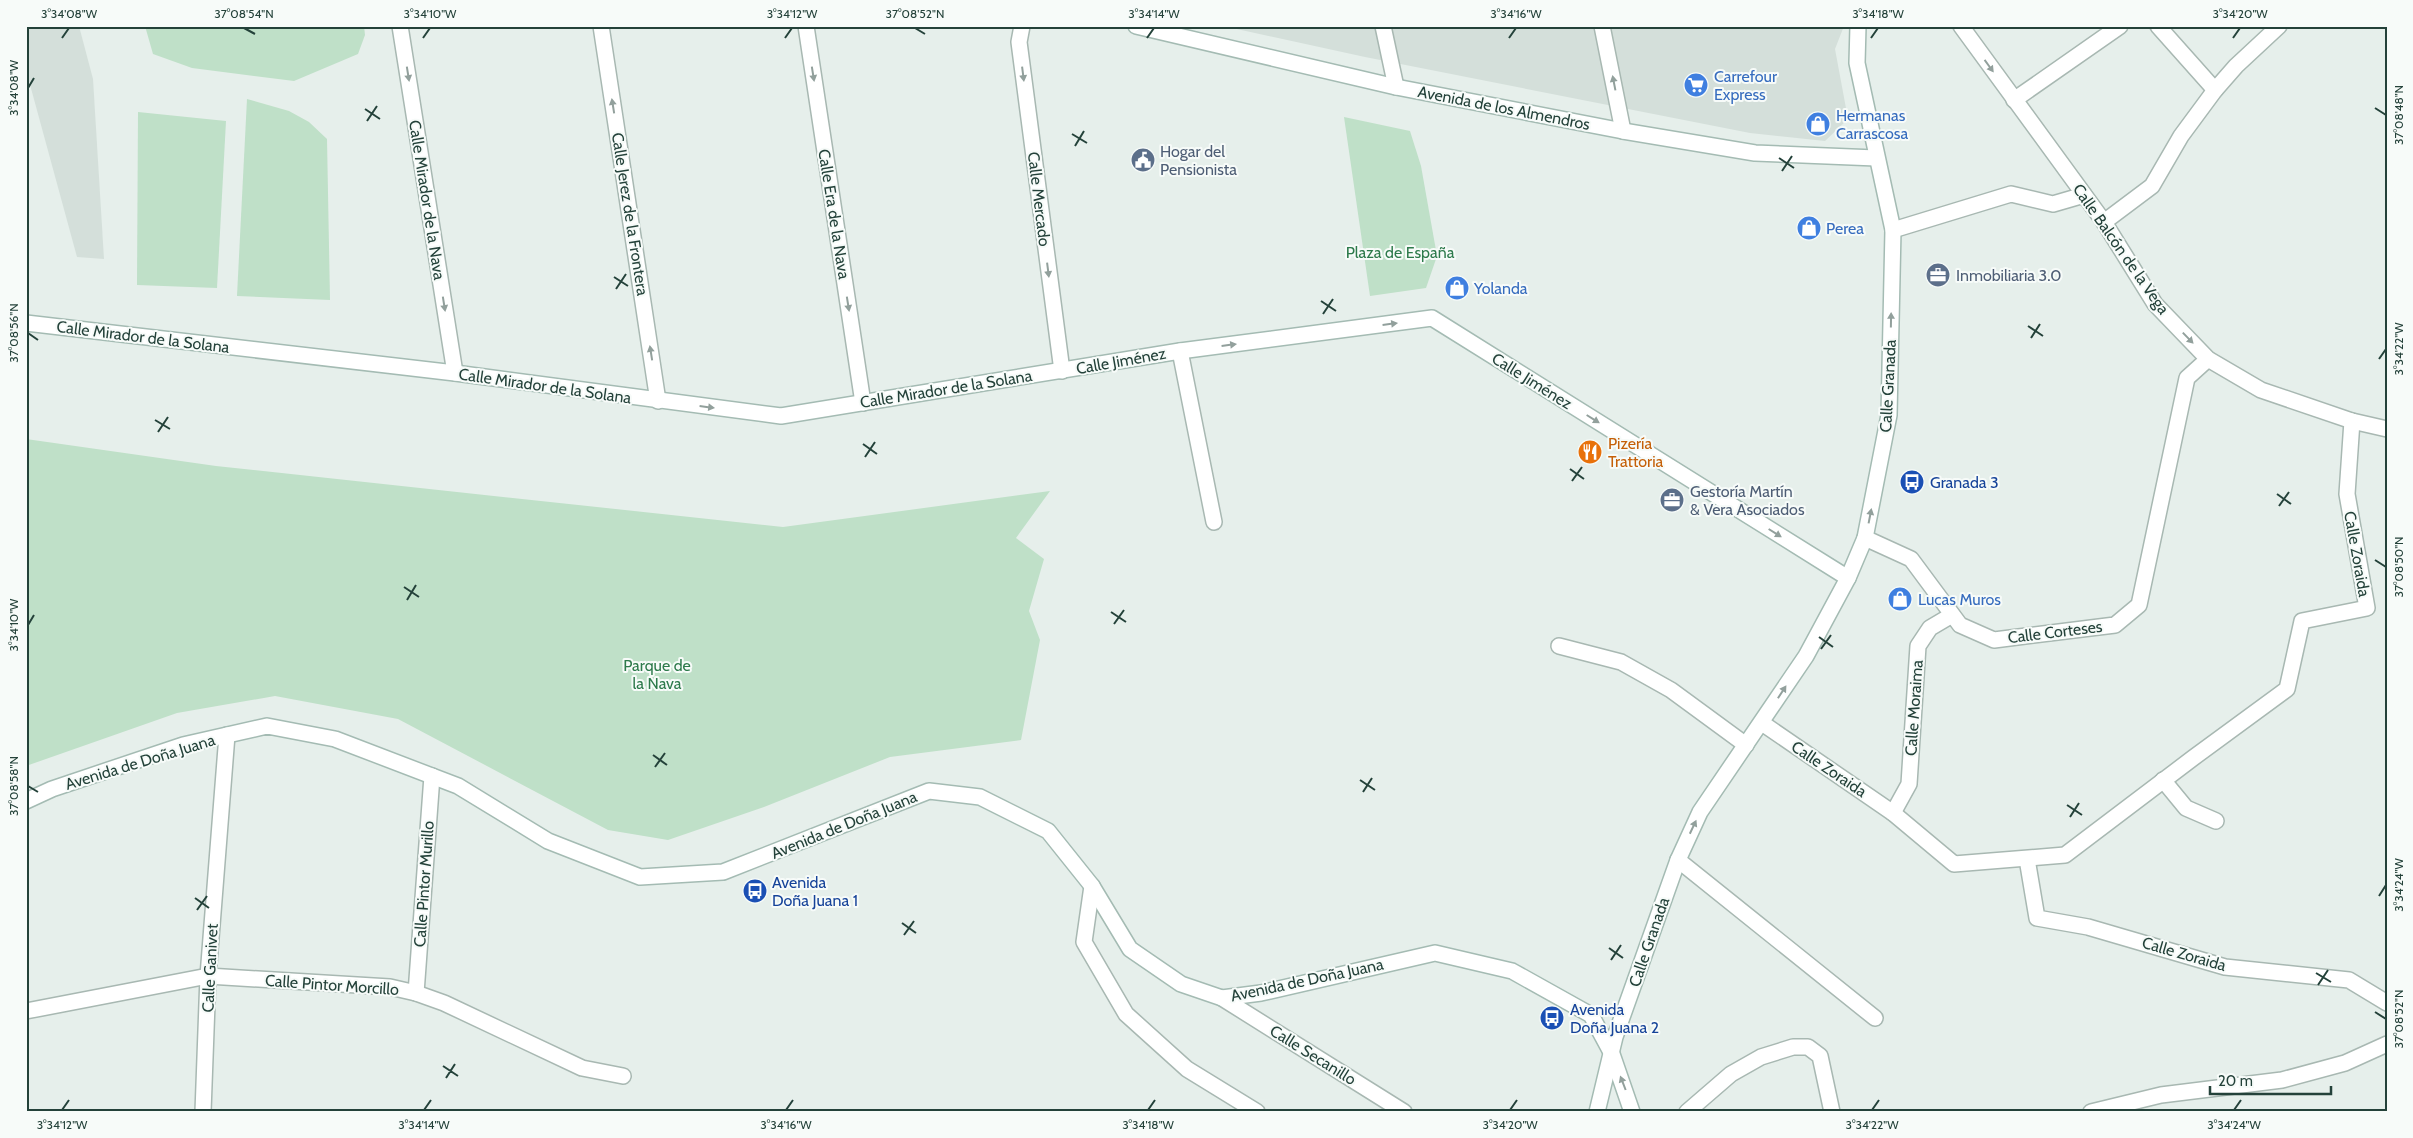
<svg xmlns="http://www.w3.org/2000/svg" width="2413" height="1138" viewBox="0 0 2413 1138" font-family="Cabin,sans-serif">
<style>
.built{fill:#d4dfda}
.green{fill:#bfe0c8}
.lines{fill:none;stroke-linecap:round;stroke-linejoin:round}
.street-casing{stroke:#a8b8b2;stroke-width:18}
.secondary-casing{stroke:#a4bbb3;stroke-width:18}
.street{stroke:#fff;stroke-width:15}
.secondary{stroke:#fff;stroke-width:15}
.oneway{fill:#92a09c}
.ticks{fill:none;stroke:#24423a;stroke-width:2}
.labels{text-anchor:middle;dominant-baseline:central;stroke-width:4;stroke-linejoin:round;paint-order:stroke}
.shop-label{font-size:16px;fill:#366cbe;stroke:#f7fbf9;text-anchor:start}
.street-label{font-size:16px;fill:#24423a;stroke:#f7fbf9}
.service-label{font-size:16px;fill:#4e5e75;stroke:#f7fbf9;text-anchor:start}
.park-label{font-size:16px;fill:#2d7a4b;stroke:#f7fbf9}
.food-label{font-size:16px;fill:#c56008;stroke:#f7fbf9;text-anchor:start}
.transit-label{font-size:16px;fill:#164399;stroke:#f7fbf9;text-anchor:start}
.neatline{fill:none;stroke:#24423a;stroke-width:2}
.ticks-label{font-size:12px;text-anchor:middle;fill:#24423a}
</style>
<rect width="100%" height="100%" fill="#e6efeb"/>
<g class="built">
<polygon points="26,26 79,26 93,79 104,259 77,257 26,70"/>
<polygon points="1223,26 1844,26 1835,49 1848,119 1825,141 1750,133 1365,57"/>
</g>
<g class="green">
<polygon points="145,26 364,26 365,35 358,54 294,81 192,68 153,54"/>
<polygon points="247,99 289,111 309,122 327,139 330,300 237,296"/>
<polygon points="138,112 226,121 217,288 137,285"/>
<polygon points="1344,117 1410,131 1421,166 1437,256 1426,288 1370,296"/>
<polygon points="26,439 216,466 783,527 1050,491 1016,538 1044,559 1029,611 1040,640 1021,740 890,757 764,807 668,840 608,830 398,719 275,696 177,713 26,766"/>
</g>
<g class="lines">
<defs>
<g id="street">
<polyline points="400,26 455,373"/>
<polyline points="601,26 658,401"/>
<polyline points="806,26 863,403"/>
<polyline points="1022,26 1019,42 1062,371"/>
<polyline points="1383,26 1396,87"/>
<polyline points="1602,26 1623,131"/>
<polyline points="1961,26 2104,222 2155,304 2208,359 2261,390 2352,421 2387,429"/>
<polyline points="2158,26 2215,90"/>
<polyline points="2014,100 2120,26"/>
<polyline points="2104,222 2152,186 2181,136 2215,90 2236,66 2279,26"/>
<polyline points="1893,230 2011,194 2053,204 2084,195"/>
<polyline points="1180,351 1214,522"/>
<polyline points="1865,538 1911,559 1960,625 1994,640 2115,625 2139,605 2187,378 2208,359"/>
<polyline points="1559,646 1621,662 1671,690 1746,745"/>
<polyline points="1762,723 1893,813 1954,864 2065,855 2193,758 2287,689 2302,621 2367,608 2347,494 2352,421"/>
<polyline points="2163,780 2186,808 2216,821"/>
<polyline points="1893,813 1909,784 1918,646 1930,628 1952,615"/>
<polyline points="2027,859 2037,918 2088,927 2225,967 2349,980 2387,1003"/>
<polyline points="1678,860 1875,1018"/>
<polyline points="1092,886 1084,942 1126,1014 1187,1069 1257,1112"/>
<polyline points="416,993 432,776"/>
<polyline points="1222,998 1404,1112"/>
<polyline points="26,1011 208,976 390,987 416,993 444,1003 582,1068 623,1076"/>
<polyline points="203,1112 208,976 227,735"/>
<polyline points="1687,1112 1731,1074 1761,1057 1793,1047 1808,1047 1820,1056 1832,1112"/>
<polyline points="2091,1112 2161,1095 2282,1080 2345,1063 2387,1044"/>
</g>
<g id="secondary">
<polyline points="1136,26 1396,87 1623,131 1755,153 1876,158"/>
<polyline points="26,323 455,373 781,416 1180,351 1432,318 1848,578"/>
<polyline points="26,801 52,789 183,745 267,726 335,739 458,786 548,841 640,877 723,872 929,791 980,797 1048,831 1092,886 1130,949 1181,984 1222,998 1261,993 1435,953 1512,971 1591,1015 1612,1054 1632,1112"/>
<polyline points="1597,1112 1615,1037 1678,860 1700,812 1806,656 1848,578 1865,538 1889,415 1893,230 1857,63 1858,26"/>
</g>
</defs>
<use href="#street" class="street-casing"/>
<use href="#secondary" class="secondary-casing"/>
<use href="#street" class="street"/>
<use href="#secondary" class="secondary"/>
</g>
<defs><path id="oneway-solid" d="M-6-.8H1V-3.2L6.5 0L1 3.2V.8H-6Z" transform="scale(1.25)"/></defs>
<g class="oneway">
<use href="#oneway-solid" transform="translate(1989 66) rotate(54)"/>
<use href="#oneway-solid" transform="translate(408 74) rotate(81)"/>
<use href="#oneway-solid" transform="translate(813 74) rotate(81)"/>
<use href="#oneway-solid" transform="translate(1023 74) rotate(83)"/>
<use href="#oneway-solid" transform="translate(1614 83) rotate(-101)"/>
<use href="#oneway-solid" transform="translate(613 106) rotate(-99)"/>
<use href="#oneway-solid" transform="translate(1048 270) rotate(83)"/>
<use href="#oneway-solid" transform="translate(444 304) rotate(81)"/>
<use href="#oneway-solid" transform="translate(848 304) rotate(81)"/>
<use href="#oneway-solid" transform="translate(1891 320) rotate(-89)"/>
<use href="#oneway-solid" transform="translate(1390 324) rotate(-7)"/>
<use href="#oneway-solid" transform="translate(2188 338) rotate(46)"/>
<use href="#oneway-solid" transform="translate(1229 345) rotate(-7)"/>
<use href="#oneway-solid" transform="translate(651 353) rotate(-99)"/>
<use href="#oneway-solid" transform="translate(707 407) rotate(7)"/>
<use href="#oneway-solid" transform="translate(1593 419) rotate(32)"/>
<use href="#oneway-solid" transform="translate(1870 516) rotate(-79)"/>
<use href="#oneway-solid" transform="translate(1775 533) rotate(32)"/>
<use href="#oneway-solid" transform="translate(1782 692) rotate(-57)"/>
<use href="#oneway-solid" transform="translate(1693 827) rotate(-65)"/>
<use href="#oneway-solid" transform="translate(1623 1083) rotate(-111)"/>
</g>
<path class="ticks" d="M 244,28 L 255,34M 915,28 L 925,34M 62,38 L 69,28M 423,38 L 430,28M 785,38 L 792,28M 1147,38 L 1154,28M 1509,38 L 1516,28M 1871,38 L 1878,28M 2233,38 L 2240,28M 28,88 L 34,78M 2375,108 L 2386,115M 365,109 L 380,119M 367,121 L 377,106M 1072,134 L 1087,143M 1075,146 L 1084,131M 1779,158 L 1794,168M 1782,171 L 1792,156M 614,277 L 628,286M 616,289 L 626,274M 1321,301 L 1336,311M 1323,314 L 1333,299M 2028,326 L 2043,336M 28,333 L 38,340M 2031,338 L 2040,324M 2379,359 L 2386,349M 155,420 L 170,429M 158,432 L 168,417M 863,444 L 877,454M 865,457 L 875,442M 1570,469 L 1584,479M 1572,481 L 1582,467M 2277,494 L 2291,504M 2279,506 L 2289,492M 2375,560 L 2386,567M 404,587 L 419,597M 407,600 L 416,585M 1111,612 L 1126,622M 1114,624 L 1124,610M 28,625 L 34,615M 1819,637 L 1833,647M 1821,649 L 1831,635M 653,755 L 667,765M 655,767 L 665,753M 1360,780 L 1375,790M 28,786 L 38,792M 1363,792 L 1372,778M 2067,805 L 2082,815M 2070,817 L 2079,803M 2379,896 L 2386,885M 195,898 L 209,908M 197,910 L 207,896M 902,923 L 916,933M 904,935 L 914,921M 1609,948 L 1623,958M 1611,960 L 1621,945M 2316,973 L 2331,982M 2318,985 L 2328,970M 2375,1012 L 2386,1019M 443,1066 L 458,1076M 446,1078 L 455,1064M 62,1110 L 69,1100M 424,1110 L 431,1100M 786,1110 L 793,1100M 1148,1110 L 1155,1100M 1510,1110 L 1517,1100M 1872,1110 L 1879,1100M 2234,1110 L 2241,1100"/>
<defs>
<symbol id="supermarket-disc" viewBox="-11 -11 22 22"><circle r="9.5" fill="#3f7fe0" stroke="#f7fbf9"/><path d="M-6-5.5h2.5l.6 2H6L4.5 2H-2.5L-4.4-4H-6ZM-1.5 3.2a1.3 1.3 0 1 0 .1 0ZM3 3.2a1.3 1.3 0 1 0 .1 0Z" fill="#fff"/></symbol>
<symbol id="shop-disc" viewBox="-11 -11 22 22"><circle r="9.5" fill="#3f7fe0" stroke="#f7fbf9"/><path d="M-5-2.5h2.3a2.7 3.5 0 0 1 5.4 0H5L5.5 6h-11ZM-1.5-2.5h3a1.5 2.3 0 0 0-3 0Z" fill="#fff"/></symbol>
<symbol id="civic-disc" viewBox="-11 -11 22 22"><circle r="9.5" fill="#5c6f8a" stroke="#f7fbf9"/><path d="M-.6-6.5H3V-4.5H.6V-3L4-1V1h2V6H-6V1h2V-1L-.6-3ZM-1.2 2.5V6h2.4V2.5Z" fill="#fff"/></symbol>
<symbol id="office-disc" viewBox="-11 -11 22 22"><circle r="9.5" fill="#5c6f8a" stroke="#f7fbf9"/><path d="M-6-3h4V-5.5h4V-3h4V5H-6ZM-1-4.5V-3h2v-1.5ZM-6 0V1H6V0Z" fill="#fff"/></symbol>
<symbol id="restaurant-disc" viewBox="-11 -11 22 22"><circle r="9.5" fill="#e8710a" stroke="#f7fbf9"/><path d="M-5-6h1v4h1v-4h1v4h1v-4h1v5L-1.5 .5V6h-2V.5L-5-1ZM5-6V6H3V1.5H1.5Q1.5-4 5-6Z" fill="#fff"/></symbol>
<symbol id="bus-disc" viewBox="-11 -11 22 22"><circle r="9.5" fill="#1a4fb4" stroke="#f7fbf9"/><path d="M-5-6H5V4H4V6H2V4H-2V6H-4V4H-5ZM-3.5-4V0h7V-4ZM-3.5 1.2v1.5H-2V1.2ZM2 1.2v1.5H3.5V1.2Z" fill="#fff"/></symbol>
</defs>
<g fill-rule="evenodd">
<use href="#supermarket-disc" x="1682" y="71" width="28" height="28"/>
<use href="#shop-disc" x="1804" y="110" width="28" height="28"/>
<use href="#civic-disc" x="1129" y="146" width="28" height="28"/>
<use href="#shop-disc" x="1795" y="214" width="28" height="28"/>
<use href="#office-disc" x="1924" y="261" width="28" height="28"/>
<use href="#shop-disc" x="1443" y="274" width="28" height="28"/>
<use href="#restaurant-disc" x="1576" y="438" width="28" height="28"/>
<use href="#bus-disc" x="1898" y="468" width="28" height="28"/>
<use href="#office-disc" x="1658" y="486" width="28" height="28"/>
<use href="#shop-disc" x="1886" y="585" width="28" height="28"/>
<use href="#bus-disc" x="741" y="877" width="28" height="28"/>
<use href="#bus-disc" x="1538" y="1004" width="28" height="28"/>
</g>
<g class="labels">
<g class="shop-label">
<text x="1714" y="76">Carrefour<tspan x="1714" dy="18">Express</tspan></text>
<text x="1836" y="115">Hermanas<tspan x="1836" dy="18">Carrascosa</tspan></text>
<text x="1826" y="228">Perea</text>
<text x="1474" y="288">Yolanda</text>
<text x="1918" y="599">Lucas Muros</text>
</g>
<g class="street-label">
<text transform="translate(1504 108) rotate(11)">Avenida de los Almendros</text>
<text transform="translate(1039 199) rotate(83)">Calle Mercado</text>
<text transform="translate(427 200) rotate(81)">Calle Mirador de la Nava</text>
<text transform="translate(630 214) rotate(81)">Calle Jerez de la Frontera</text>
<text transform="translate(834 214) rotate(81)">Calle Era de la Nava</text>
<text transform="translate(2121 249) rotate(55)">Calle Balcón de la Vega</text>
<text transform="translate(143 337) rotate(7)">Calle Mirador de la Solana</text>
<text transform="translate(1121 361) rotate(-10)">Calle Jiménez</text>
<text transform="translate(1532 381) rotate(32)">Calle Jiménez</text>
<text transform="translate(545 386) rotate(8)">Calle Mirador de la Solana</text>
<text transform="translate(1888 386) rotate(-87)">Calle Granada</text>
<text transform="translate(946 389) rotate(-9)">Calle Mirador de la Solana</text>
<text transform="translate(2357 554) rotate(80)">Calle Zoraida</text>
<text transform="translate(2055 632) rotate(-7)">Calle Corteses</text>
<text transform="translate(1914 708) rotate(-86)">Calle Moraima</text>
<text transform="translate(140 762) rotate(-17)">Avenida de Doña Juana</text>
<text transform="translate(1829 769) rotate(34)">Calle Zoraida</text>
<text transform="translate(844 825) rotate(-22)">Avenida de Doña Juana</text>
<text transform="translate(424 884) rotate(-86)">Calle Pintor Murillo</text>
<text transform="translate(1649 942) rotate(-71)">Calle Granada</text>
<text transform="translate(2184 954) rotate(16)">Calle Zoraida</text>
<text transform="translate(210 968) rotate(-87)">Calle Ganivet</text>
<text transform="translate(1307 980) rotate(-12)">Avenida de Doña Juana</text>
<text transform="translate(332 985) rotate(4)">Calle Pintor Morcillo</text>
<text transform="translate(1313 1055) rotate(32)">Calle Secanillo</text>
</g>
<g class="service-label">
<text x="1160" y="151">Hogar del<tspan x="1160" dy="18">Pensionista</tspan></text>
<text x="1956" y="275">Inmobiliaria 3.0</text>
<text x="1690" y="491">Gestoría Martín<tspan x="1690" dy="18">&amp; Vera Asociados</tspan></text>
</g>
<g class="park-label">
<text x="1400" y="252">Plaza de España</text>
<text x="657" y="665">Parque de<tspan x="657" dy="18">la Nava</tspan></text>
</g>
<g class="food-label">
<text x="1608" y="443">Pizería<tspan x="1608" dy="18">Trattoria</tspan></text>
</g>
<g class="transit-label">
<text x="1930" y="482">Granada 3</text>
<text x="772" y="882">Avenida<tspan x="772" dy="18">Doña Juana 1</tspan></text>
<text x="1570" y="1009">Avenida<tspan x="1570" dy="18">Doña Juana 2</tspan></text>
</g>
</g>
<rect width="2413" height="1138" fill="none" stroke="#f7fbf9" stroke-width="55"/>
<path d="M2210 1086v8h121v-8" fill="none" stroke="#24423a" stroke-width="2.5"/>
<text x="2218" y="1086" font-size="15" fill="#24423a" stroke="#f7fbf9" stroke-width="4" paint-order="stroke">20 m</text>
<rect x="28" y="28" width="2358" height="1082" class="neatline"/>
<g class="ticks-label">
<text x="69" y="18">3°34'08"W</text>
<text x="244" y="18">37°08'54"N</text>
<text x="430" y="18">3°34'10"W</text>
<text x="792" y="18">3°34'12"W</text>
<text x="915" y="18">37°08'52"N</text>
<text x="1154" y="18">3°34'14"W</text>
<text x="1516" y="18">3°34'16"W</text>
<text x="1878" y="18">3°34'18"W</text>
<text x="2240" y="18">3°34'20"W</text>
<text transform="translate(14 88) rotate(-90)" y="4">3°34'08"W</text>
<text transform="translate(2399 115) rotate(-90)" y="4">37°08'48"N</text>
<text transform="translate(14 333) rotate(-90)" y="4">37°08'56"N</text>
<text transform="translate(2399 349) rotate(-90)" y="4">3°34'22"W</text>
<text transform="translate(2399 567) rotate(-90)" y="4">37°08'50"N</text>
<text transform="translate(14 625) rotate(-90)" y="4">3°34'10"W</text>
<text transform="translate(14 786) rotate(-90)" y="4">37°08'58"N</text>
<text transform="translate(2399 885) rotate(-90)" y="4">3°34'24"W</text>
<text transform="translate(2399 1019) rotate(-90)" y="4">37°08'52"N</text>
<text x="62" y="1129">3°34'12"W</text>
<text x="424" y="1129">3°34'14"W</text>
<text x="786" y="1129">3°34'16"W</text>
<text x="1148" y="1129">3°34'18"W</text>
<text x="1510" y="1129">3°34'20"W</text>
<text x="1872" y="1129">3°34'22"W</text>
<text x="2234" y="1129">3°34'24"W</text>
</g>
</svg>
